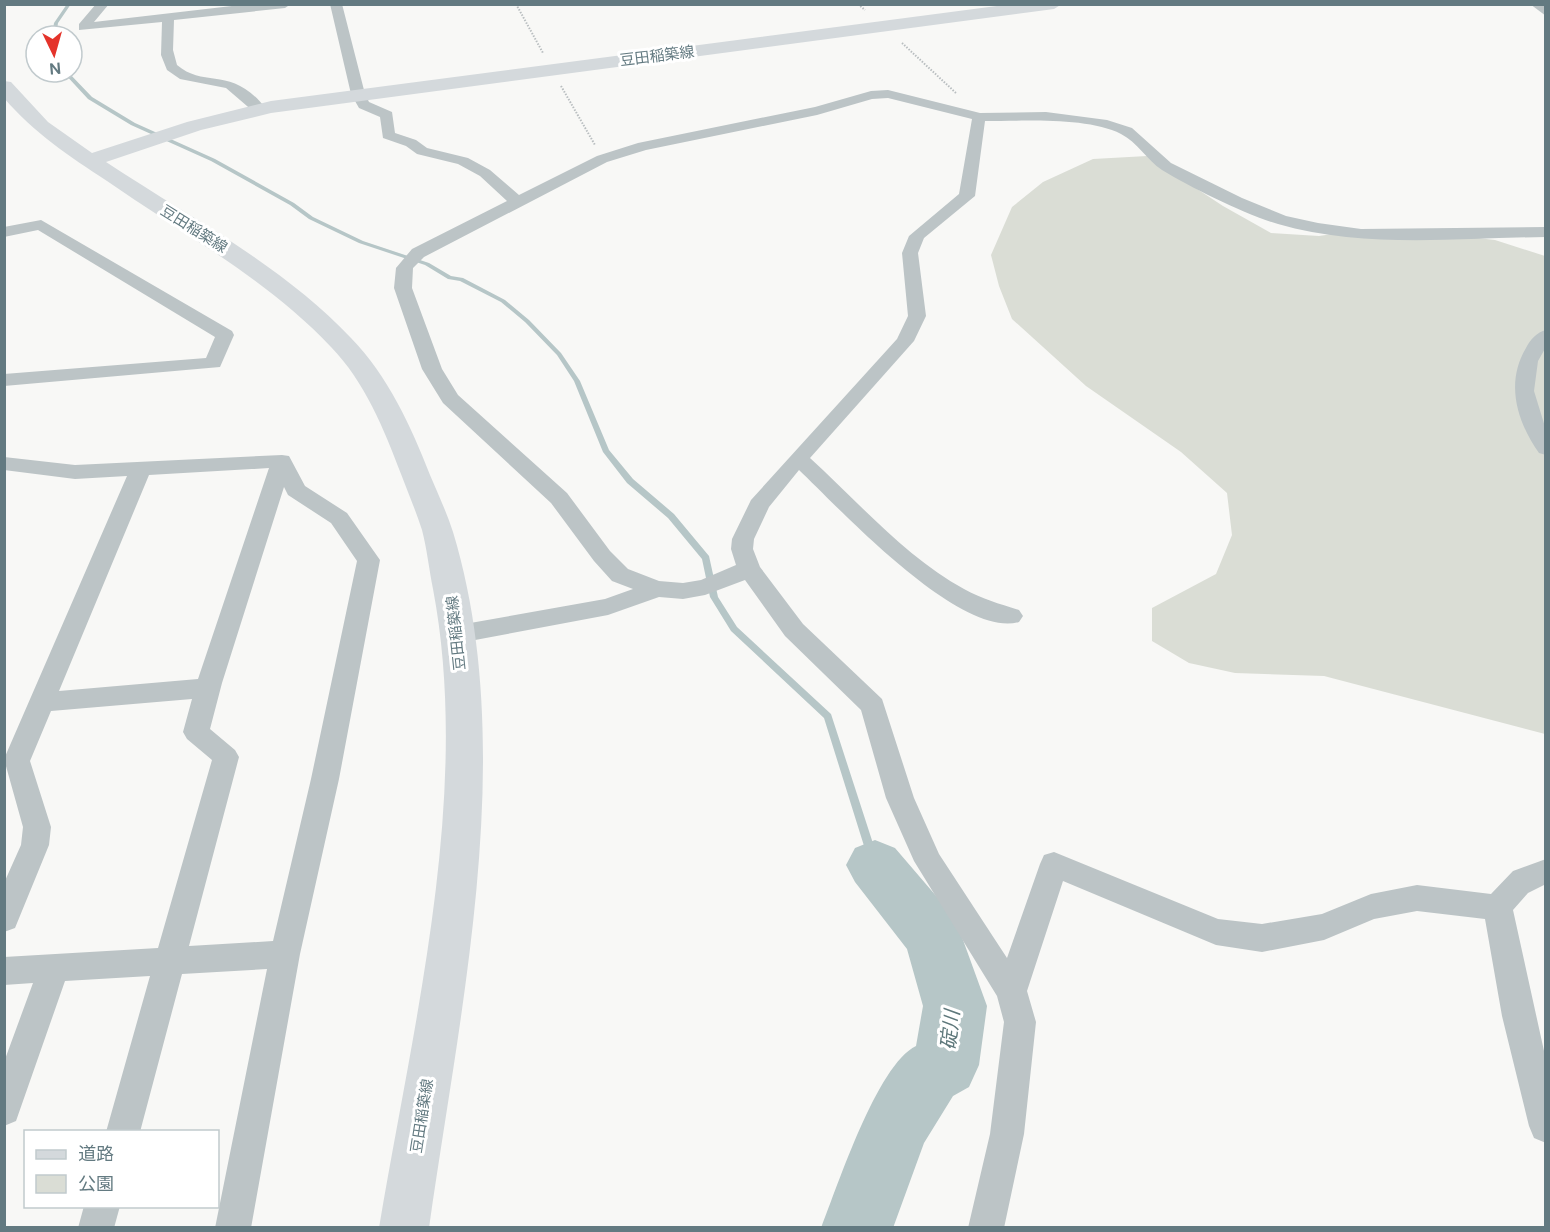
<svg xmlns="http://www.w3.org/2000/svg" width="1550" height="1232" viewBox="0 0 1550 1232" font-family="'DM Sans','Noto Sans JP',sans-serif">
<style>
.green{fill:#daddd5}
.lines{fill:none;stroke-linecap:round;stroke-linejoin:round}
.stream{fill:#b6c6c7;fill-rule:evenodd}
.river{fill:#b6c6c7;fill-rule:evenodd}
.path{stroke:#b9bec0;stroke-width:2;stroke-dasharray:1.5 1.5;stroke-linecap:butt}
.street{fill:#bcc4c6;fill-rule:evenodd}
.secondary{fill:#d4d9dc;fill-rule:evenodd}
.labels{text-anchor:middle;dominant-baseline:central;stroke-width:6;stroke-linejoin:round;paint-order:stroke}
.street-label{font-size:15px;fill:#637a81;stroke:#fff}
.near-water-label{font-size:20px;font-style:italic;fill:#5e787b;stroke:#fff}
</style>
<rect width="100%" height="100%" fill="#f8f8f6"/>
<polygon class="green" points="1147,156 1223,206 1271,233 1319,236 1359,230 1433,233 1495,240 1545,256 1545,734 1324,676 1235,673 1189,663 1152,641 1152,608 1216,574 1232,535 1227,493 1181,452 1086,386 1012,319 999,286 991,255 1012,207 1043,182 1093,159"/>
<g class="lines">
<g class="stream">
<polygon points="67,4 71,4 58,23 56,36 52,36 54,23"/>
<polygon points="63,72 68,72 92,97 135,123 215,159 294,203 313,217 363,241 429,263 451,276 463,278 505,300 529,320 561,353 580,381 609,450 633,479 674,514 709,556 718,597 737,627 831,714 880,865 879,868 875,869 871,868 870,865 824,718 731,631 710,597 702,559 668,518 627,483 603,452 574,381 557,355 525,322 501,302 460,281 448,279 425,265 359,243 309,219 290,205 211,161 131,125 88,99"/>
</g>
<path class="river" d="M 875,840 L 895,848 L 955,918 L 987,1006 L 979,1065 L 969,1087 L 953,1096 L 924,1143 L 893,1228 L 821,1228 C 838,1185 877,1065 916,1046 L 923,1006 L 907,949 L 855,882 L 846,865 L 855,848 Z"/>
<g class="path">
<polyline points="516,4 543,53"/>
<polyline points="858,4 865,10"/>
<polyline points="902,43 956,93"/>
<polyline points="561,86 595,145"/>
</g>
<g class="street">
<path d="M 96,4 L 109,4 L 94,22 L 249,4 L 291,4 L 285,8 L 174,20 L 173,50 L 177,65 C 205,89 233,65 266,109 L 259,113 L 254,112 L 226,88 L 180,79 L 167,70 L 161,55 L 162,22 L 79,30 L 79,24 Z"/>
<path d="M 330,4 L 342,4 L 365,94 L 369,102 L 392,112 L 395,133 L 416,140 L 427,148 L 468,158 L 490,170 L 519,195 L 597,156 L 638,143 L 815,107 L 871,91 L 888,90 L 980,113 L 1046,112 L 1107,120 L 1132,128 L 1171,163 L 1242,198 L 1286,216 L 1318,223 L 1361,229 L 1546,227 L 1546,237 C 1457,238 1364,249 1278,224 C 1244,214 1192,188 1162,170 C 1147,160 1137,142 1121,134 C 1088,117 1023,121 985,121 L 975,196 L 924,238 L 918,253 L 926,316 L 914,341 L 810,458 C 857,501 908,559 964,589 C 982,599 1000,604 1019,610 L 1023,616 L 1019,622 C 960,639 840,509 799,470 L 769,507 L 754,539 L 753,549 L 760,567 L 803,624 L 882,699 L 914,798 L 939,854 L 1007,958 L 1040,864 L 1044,855 L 1054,852 L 1218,919 L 1262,924 L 1322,914 L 1371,894 L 1417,885 L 1491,894 L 1513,871 L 1546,859 L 1546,884 L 1528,893 L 1513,910 L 1546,1060 L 1546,1143 L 1534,1138 L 1529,1126 L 1502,1016 L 1485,919 L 1417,911 L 1374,919 L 1324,940 L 1262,952 L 1216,945 L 1063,881 L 1027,991 L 1036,1022 L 1024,1134 L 1004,1228 L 968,1228 L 990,1134 L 1004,1022 L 997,996 L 914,861 L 886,798 L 861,710 L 785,636 L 745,580 L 705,595 L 683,599 L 659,597 L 608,615 L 459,643 L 450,640 L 447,634 L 450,628 L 459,625 L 605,599 L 633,589 L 612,581 L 594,561 L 551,503 L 443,403 L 422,369 L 394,288 L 396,268 L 412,249 L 507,201 L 480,176 L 458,164 L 417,154 L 406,146 L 383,138 L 380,117 L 359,108 L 351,94 ZM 888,98 L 972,119 L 959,194 L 909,236 L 902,253 L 908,316 L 897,339 L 751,500 L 732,539 L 731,549 L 736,565 L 701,580 L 683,583 L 659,581 L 628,569 L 610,551 L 567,493 L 458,395 L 442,369 L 412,288 L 413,268 L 424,257 L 607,162 L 646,150 L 817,115 L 872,99 Z"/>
<polygon points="1530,4 1544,4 1546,16"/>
<polygon points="41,220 232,331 234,335 220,367 4,386 4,374 206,358 215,337 38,230 4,237 4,227"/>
<path d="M 1546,330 L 1546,347 L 1538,361 L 1534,391 L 1546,430 L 1546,455 L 1539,453 C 1517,422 1505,383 1526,348 C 1530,340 1537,332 1546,330 Z"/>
<path d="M 282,455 L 289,456 L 305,486 L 347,513 L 380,560 L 339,779 L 300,954 L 251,1228 L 215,1228 L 267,969 L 182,974 L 140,1132 L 106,1132 L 150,976 L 65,981 L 16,1121 L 4,1126 L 4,1062 L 33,983 L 4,985 L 4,957 L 158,948 L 212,760 L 187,739 L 183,732 L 192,699 L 51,711 L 30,761 L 51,827 L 49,845 L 15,928 L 4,932 L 4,883 L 21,845 L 23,827 L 4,759 L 127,476 L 75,479 L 4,470 L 4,457 L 75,465 ZM 269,468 L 198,679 L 59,691 L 149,475 ZM 284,487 L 288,495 L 331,523 L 357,561 L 311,779 L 273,941 L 189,946 L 239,757 L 235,750 L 210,729 L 222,683 Z"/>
<polygon points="84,1206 120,1206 114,1228 78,1228"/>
</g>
<path class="secondary" d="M 1012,4 L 1062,4 L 1054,9 L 271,113 L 201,130 L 106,162 C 189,217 282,265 351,338 C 388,376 411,426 430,475 C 438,494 447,513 453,532 C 519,750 460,1007 429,1228 L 379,1228 C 413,1024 472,794 433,589 C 429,569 427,549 422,530 C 416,511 408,493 401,474 C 384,429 365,382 331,347 C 267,279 183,234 107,181 C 69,156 34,133 4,98 L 4,81 L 11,82 L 48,122 L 92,153 L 187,122 L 271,101 Z"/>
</g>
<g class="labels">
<g class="street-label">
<text transform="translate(657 56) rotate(-7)">豆田稲築線</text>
<text transform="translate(194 229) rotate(32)">豆田稲築線</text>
<text transform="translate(456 633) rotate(-96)">豆田稲築線</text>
<text transform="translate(422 1116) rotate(-81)">豆田稲築線</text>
</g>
<g class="near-water-label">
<text transform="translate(950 1030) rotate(-84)">碇川</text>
</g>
</g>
<rect width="1550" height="1232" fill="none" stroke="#637a81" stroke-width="12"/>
<rect x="24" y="1130" width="195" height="78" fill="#ffffff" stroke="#c1cacd" stroke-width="1.5"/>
<rect x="36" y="1150" width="30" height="9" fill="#d4d9dc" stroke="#c1cacd" stroke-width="1.5"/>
<text x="78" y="1160" font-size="18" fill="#637a81">道路</text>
<rect x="36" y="1175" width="30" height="18" fill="#daddd5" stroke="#c1cacd" stroke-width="1.5"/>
<text x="78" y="1190" font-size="18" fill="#637a81">公園</text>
<g transform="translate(54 54) rotate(175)"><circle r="28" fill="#ffffff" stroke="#c1cacd" stroke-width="1.5"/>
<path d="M0-4.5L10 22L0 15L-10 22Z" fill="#e4332b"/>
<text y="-9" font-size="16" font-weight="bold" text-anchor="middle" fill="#637a81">N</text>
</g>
</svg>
